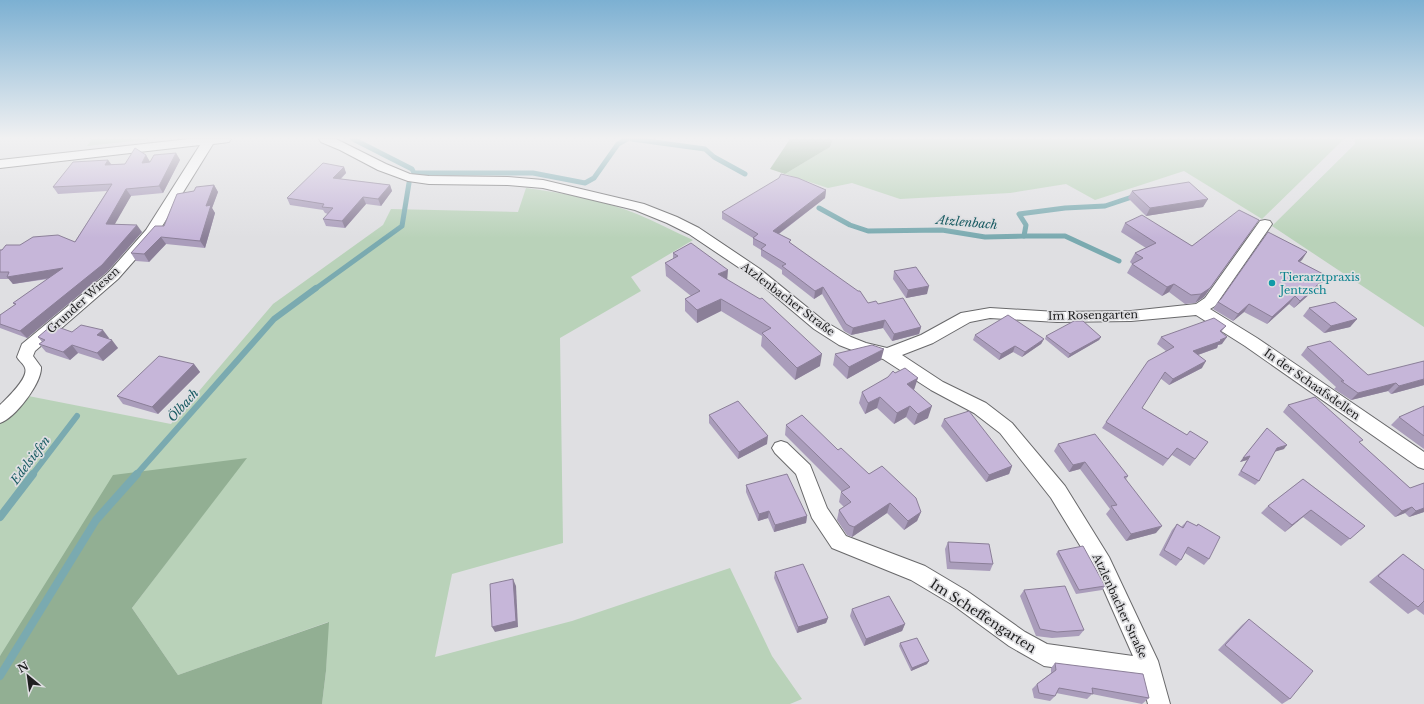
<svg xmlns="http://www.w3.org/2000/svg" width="1424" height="704" viewBox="0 0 1424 704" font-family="'Libre Baskerville',serif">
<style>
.green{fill:#b9d2b9}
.forest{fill:#92af93}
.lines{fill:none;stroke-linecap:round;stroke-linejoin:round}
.stream-far2{stroke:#7aaab0;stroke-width:5}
.stream-far1{stroke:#7aaab0;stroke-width:6}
.stream{stroke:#7aaab0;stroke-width:8}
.minor-casing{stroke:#69696b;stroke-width:2}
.minor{fill:#fff;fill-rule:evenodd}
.wall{fill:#aa9dbb}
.shaded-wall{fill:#8b7f98}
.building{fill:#c6b6d9;stroke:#8b7f98}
.culture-dot{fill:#0f9aa8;stroke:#dfdfe2;stroke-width:1.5}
.labels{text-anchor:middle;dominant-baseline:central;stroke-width:3.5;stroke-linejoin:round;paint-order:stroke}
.culture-label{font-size:11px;fill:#0d838f;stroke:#dfdfe2;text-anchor:start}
.street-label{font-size:11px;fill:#202021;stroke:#dfdfe2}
.water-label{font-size:12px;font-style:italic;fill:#175a61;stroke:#dfdfe2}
.near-street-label{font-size:13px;fill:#202021;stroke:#dfdfe2}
</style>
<rect width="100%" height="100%" fill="#dfdfe2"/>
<g class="green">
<polygon points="92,139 151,139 87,146"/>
<polygon points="833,139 1344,139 1262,219 1184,171 1095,200 1066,184 1010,193 900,199 852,183 828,188 785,174 830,147"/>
<polygon points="1355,139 1424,139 1424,327 1272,226 1355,144"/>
<path d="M 526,188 C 564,193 602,200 637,214 C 656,222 675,232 693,240 L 631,277 L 641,291 L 560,338 L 563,543 L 452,574 L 435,657 L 572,621 L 730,568 L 772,656 L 802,699 L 790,704 L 322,704 L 326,671 L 328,622 L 178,675 L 132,608 L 246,458 L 0,656 L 0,406 L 13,393 L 171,424 L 273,304 L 383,225 L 391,209 L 518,212 Z"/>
</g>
<g class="forest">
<polygon points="790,139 833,139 830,147 785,174 770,169"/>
<polygon points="247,458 132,608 178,675 329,622 326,671 322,704 0,704 0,656 113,475"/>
</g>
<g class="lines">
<g class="stream-far2">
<polyline points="353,139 412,169 414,173 533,173 585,183 594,178 618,144 627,139"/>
<polyline points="632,139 705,149 714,157 745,174"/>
<polyline points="819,208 850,225 868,231 942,230 985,237 1024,236 1026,225 1019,214 1065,208 1105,206 1135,196"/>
<polyline points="1024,236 1065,236 1119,261"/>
<polyline points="315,289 402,226 409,183"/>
</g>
<g class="stream-far1">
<polyline points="32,475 77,416"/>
<polyline points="136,475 274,319 316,288"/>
</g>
<g class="stream">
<polyline points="0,517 33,474"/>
<polyline points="0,676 96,520 137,474"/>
</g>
<defs>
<g id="minor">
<path d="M 189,139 L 231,139 L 229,142 L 213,144 L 156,236 L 118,279 L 35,351 L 33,356 L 41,367 C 42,383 15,418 0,423 L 0,405 C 7,398 29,378 25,368 C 24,364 19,361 17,357 L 22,344 L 108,273 L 146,230 L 200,145 L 0,168 L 0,160 Z"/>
<polygon points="319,139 336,139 386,164 410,174 429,176 508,177 543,180 644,204 677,217 699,228 760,269 824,321 851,337 866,343 887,348 921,335 961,313 990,308 1057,312 1131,311 1196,304 1205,298 1260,221 1265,220 1270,221 1272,224 1270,227 1215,306 1210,309 1257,338 1424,452 1424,469 1418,467 1245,346 1196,315 1131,321 1057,322 990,318 970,322 933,343 902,355 943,382 986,403 1012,423 1065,486 1109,557 1158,661 1170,704 1148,704 1141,679 1044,666 1009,646 953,605 911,580 832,548 812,518 796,474 775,453 772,448 775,443 781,441 787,443 810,465 827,508 846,536 925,566 967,591 1025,632 1047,644 1133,656 1095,570 1051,498 1000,433 974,413 931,390 883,359 857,352 839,345 814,329 750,275 689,234 667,223 635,210 543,188 508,185 429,184 408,181 378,170 340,150 321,142"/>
</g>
</defs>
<use href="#minor" class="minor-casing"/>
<use href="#minor" class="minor"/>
</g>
<g class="wall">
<polygon points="176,153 180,160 163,193 131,196 114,224 142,232 107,272 27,338 0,328 0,315 15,305 13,303 48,279 13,284 9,279 0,279 0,250 20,245 75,242 107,191 58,194 53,187 108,160 111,164 125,164 146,155 150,162"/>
<polygon points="344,167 346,173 341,179 390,185 392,191 381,206 366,204 345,228 326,226 323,219 328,214 325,213 323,210 290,205 287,198"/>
<polygon points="214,185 218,192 212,208 215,213 205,248 166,244 149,262 136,261 131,253 164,226 194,191"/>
<polygon points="826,190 825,198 779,234 868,303 878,304 921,327 919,334 892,341 883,328 851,335 844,331 822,294 814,299 782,274 782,270 761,256 761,250 753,245 753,238 722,219 722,212"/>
<polygon points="1132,191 1208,199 1203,207 1146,216 1128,198"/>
<polygon points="1125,223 1192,246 1253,228 1204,297 1195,303 1185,304 1169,292 1162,296 1127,273 1132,264 1130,262 1135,253 1146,248 1121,232"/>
<polygon points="1307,252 1300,262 1327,276 1322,283 1294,308 1289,304 1267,324 1244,312 1233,321 1213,309 1218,302"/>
<polygon points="673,253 727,280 820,366 795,380 761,346 762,336 721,311 697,323 685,311 685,299 691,296 666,276 665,263 673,259"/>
<polygon points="894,271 927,294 906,298 893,279"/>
<polygon points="1309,308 1357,319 1350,327 1324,333 1303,316"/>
<polygon points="1226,326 1221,332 1222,344 1218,345 1217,348 1198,355 1202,368 1169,385 1160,378 1142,408 1187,435 1208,442 1190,466 1172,455 1163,466 1102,428 1106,422 1166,351 1157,344 1161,337"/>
<polygon points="72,332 109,338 108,339 118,348 103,361 78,353 70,360 46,352 39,344 42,342 38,337"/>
<polygon points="975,335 1044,339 1041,344 1022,357 1013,352 999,360 973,340"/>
<polygon points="1046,336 1101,337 1099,340 1068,358 1045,339"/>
<polygon points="1307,347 1368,375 1424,385 1391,394 1388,391 1351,400 1334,389 1336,387 1301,355"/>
<polygon points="835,354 881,360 847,379 833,365"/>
<polygon points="194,364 200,372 158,414 123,404 117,396"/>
<polygon points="914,390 928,418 914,425 906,417 894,424 877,408 865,414 859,403 862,392"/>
<polygon points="1288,405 1360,443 1410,488 1424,483 1424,512 1409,517 1405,513 1395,517 1283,412"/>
<polygon points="1424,406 1424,449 1391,425 1399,417"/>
<polygon points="709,415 767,444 738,459 709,423"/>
<polygon points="944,419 1012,466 1009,474 986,482 941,426"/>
<polygon points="786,425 838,450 869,474 921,512 917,521 904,530 887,513 852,537 847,535 837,520 839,510 844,507 839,502 841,492 842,492 785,435"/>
<polygon points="1267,428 1284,449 1275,451 1259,481 1255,485 1238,475 1247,460 1240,462"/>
<polygon points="1058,444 1128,476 1126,479 1156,533 1126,541 1106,514 1110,509 1080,469 1069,472 1054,451"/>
<polygon points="1303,479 1365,526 1341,546 1303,517 1285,532 1261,513 1268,506"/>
<polygon points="746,485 807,516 806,523 774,532 768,518 758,521 746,492"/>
<polygon points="1187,521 1196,526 1198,524 1209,559 1204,565 1185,553 1181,560 1176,566 1159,555 1172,530 1177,524 1181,527"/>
<polygon points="948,542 993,564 990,571 947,569 945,549"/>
<polygon points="1058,551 1105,586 1102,590 1076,594 1056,554"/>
<polygon points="1403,554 1424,570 1424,615 1416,609 1408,614 1369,582 1394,561"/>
<polygon points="775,572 828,618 826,623 797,633 774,578"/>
<polygon points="1024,590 1084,630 1079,636 1052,638 1036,636 1020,596"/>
<polygon points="852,609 905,624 902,631 864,646 850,616"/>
<polygon points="1249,619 1290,699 1282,704 1218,650 1242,625"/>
<polygon points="900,643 927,664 911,671 899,646"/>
<polygon points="1055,663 1149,698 1142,704 1092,694 1087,699 1056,693 1055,696 1050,701 1034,698 1032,689 1037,684 1051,673 1051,668"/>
</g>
<g class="shaded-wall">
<polygon points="176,153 180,160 163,193 159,186"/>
<polygon points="146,155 150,162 146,169 142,163"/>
<polygon points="108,160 113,167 105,165"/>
<polygon points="344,167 346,173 335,184 333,178"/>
<polygon points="214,185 218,192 212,208 215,213 205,248 200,241 206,206"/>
<polygon points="390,185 392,191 381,206 378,199"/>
<polygon points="126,189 131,196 111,231 106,224"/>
<polygon points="826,190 825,198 773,238 773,231"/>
<polygon points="363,197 366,204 345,228 342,221"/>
<polygon points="1208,199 1203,207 1146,216 1150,208"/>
<polygon points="1259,220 1204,297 1195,303 1201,294"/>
<polygon points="137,225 142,232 107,272 27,338 20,331"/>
<polygon points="161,237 166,244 149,262 144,254"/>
<polygon points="1307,252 1302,260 1292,268 1298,261"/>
<polygon points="63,268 68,275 13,284 7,277"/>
<polygon points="728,270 727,282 718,274"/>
<polygon points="1327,276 1322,283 1294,308 1300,301"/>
<polygon points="1174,284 1169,292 1162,296 1167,287"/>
<polygon points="929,286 927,294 906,298 908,290"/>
<polygon points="823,287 822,294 814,299 815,291"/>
<polygon points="1295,296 1289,304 1267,324 1272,317"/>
<polygon points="721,299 721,311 697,323 697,310"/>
<polygon points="1249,304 1244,312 1233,321 1238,314"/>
<polygon points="1357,319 1350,327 1324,333 1331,326"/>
<polygon points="885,320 883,328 851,335 853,328"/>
<polygon points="921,327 919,334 892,341 894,334"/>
<polygon points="103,330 109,338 103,343 97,335"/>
<polygon points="1101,337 1099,340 1068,358 1070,354"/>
<polygon points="1227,337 1222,344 1218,345 1217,348 1189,358 1193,351"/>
<polygon points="1044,339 1041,344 1022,357 1025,352"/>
<polygon points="112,340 118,348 103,361 97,353"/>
<polygon points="72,345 78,353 70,360 63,352"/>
<polygon points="1015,346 1013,352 999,360 1001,354"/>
<polygon points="884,349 881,360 847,379 849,367"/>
<polygon points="822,354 820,366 795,380 797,368"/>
<polygon points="1206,361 1202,368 1169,385 1173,379"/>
<polygon points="194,364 200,372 158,414 152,407"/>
<polygon points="918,378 914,390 904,395 907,384"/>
<polygon points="1424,379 1424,385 1391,394 1399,386"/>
<polygon points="1396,383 1388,391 1351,400 1358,393"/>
<polygon points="880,397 877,408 865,414 868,403"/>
<polygon points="910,406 906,417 894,424 897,413"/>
<polygon points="932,406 928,418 914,425 918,414"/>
<polygon points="768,436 767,444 738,459 739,452"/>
<polygon points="1287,445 1284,449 1274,452 1277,448"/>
<polygon points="1250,456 1247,460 1240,462 1243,458"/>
<polygon points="1085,462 1080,469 1069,472 1073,465"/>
<polygon points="1012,466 1009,474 986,482 989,475"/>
<polygon points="890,503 887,513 852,537 854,527"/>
<polygon points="1412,507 1405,513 1395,517 1402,511"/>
<polygon points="1424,508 1424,512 1409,517 1416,511"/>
<polygon points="1311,510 1303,517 1285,532 1292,525"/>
<polygon points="769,511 768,518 758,521 759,514"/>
<polygon points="921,512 917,521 904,530 908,521"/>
<polygon points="807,516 806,523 774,532 775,525"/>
<polygon points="1162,526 1156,533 1126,541 1131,534"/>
<polygon points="513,579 516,586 518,627 495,632 492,627"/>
<polygon points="828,618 826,623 797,633 798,627"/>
<polygon points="905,624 902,631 864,646 866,639"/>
<polygon points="929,661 927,664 911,671 912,668"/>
</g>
<g class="building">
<polygon points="135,148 146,155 142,163 150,162 154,155 176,153 159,186 126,189 106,224 137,225 102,265 20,331 0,324 0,315 16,304 13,303 63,268 7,277 9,272 0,272 0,250 2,250 6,245 20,245 33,237 58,235 75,242 112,184 53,187 73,162 108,160 105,165 125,164"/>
<polygon points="323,163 344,167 333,178 390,185 378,199 363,197 342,221 323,219 333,208 322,207 324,204 287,198"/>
<polygon points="781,174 798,178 826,190 773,231 791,240 789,242 858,291 860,291 868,303 876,301 878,304 903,298 921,327 894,334 885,320 853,328 846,324 823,287 815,291 782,266 786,264 761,249 766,245 753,238 758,234 722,212 779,178"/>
<polygon points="1189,182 1208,199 1150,208 1132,191"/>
<polygon points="214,185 206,206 211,205 200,241 161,237 144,254 131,253 155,226 164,226 177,194 194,191 196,187"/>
<polygon points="1239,210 1259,220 1210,288 1201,294 1191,295 1174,284 1167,287 1132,264 1143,258 1135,253 1156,243 1125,223 1142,215 1192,246"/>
<polygon points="1268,232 1307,252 1298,261 1327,276 1300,301 1295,296 1272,317 1249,304 1238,314 1218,302 1221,299"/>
<polygon points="691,243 728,270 718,274 760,299 762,298 822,354 797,368 762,333 771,328 721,299 697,310 685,299 700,291 665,263 678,256 673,253"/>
<polygon points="916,267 929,286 908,290 894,271"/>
<polygon points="1335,302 1357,319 1331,326 1309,308"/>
<polygon points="1008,315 1044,339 1025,352 1015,346 1001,354 975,335"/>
<polygon points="1214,318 1226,326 1220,331 1227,337 1220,340 1221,341 1193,351 1206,361 1173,379 1165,372 1142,408 1187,435 1190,431 1208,442 1195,459 1177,448 1168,459 1106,422 1148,361 1174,347 1161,337"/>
<polygon points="1074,321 1083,321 1101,337 1070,354 1046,336"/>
<polygon points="52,325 72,332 81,325 103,330 97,335 112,340 97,353 72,345 63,352 39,344 45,340 38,337"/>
<polygon points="1330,341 1368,375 1424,361 1424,379 1399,386 1396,383 1358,393 1341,381 1344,381 1307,347"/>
<polygon points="872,345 884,349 849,367 835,354"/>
<polygon points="159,356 194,364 152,407 117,396"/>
<polygon points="905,368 918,378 907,384 932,406 918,414 910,406 897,413 880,397 868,403 862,392 888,377 893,371 895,373"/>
<polygon points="1315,397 1363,440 1359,442 1410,488 1424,483 1424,508 1416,511 1412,507 1402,511 1288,405"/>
<polygon points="738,401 768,436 739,452 709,415"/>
<polygon points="1424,406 1424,436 1399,417"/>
<polygon points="969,411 1012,466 989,475 944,419"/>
<polygon points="802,415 838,450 841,448 869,474 882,466 916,498 921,512 908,521 890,503 854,527 849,525 839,510 851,502 841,492 850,487 786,425"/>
<polygon points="1267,428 1287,445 1277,448 1259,481 1241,471 1250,456 1243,458"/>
<polygon points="1095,434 1128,476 1124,477 1162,526 1131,534 1111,506 1117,505 1085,462 1073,465 1058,444"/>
<polygon points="787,474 807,516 775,525 769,511 759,514 746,485"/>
<polygon points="1303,479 1365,526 1350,539 1311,510 1292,525 1268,506"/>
<polygon points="1187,521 1197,526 1198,524 1220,537 1209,559 1188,547 1181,560 1164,550 1177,524 1183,528"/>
<polygon points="948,542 989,544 993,564 950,562"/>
<polygon points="1083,546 1105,586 1079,590 1058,551"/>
<polygon points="1403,554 1424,570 1424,601 1418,607 1378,576"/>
<polygon points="803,564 828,618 798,627 775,572"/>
<polygon points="513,579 516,621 492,627 490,584"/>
<polygon points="1065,586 1084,630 1057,632 1040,629 1024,590"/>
<polygon points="889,596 905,624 866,639 852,609"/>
<polygon points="1249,619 1313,671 1290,699 1225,645"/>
<polygon points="917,638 929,661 912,668 900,643"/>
<polygon points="1055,663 1143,674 1149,698 1092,688 1093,694 1059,688 1055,696 1039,693 1037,684 1056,670"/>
</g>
<linearGradient id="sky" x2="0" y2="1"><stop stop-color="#7cb0d2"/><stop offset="0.58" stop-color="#f1f1f2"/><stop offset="1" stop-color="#f1f1f2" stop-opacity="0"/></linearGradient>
<rect width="1424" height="238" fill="url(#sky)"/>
<circle class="culture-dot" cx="1272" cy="283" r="4"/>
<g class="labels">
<g class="culture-label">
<text x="1280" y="277">Tierarztpraxis<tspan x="1280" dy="13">Jentzsch</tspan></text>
</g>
<g class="street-label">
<text transform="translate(788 299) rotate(37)">Atzlenbacher Straße</text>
<text transform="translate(83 300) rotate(-42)">Grunder Wiesen</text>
<text transform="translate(1093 315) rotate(-1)">Im Rosengarten</text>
<text transform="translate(1312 384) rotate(35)">In der Schaafsdellen</text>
<text transform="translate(1120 606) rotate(65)">Atzlenbacher Straße</text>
</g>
<g class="water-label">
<text transform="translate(967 222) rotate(5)">Atzlenbach</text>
<text transform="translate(183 405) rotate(-48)">Ölbach</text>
<text transform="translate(30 460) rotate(-53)">Edelsiefen</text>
</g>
<g class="near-street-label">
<text transform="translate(983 616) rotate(33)">Im Scheffengarten</text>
</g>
</g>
<g transform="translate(28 676) rotate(331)" stroke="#dfdfe2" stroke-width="3" paint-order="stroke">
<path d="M0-3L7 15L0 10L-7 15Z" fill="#202021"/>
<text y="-6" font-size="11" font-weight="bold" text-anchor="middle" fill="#202021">N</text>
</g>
</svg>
